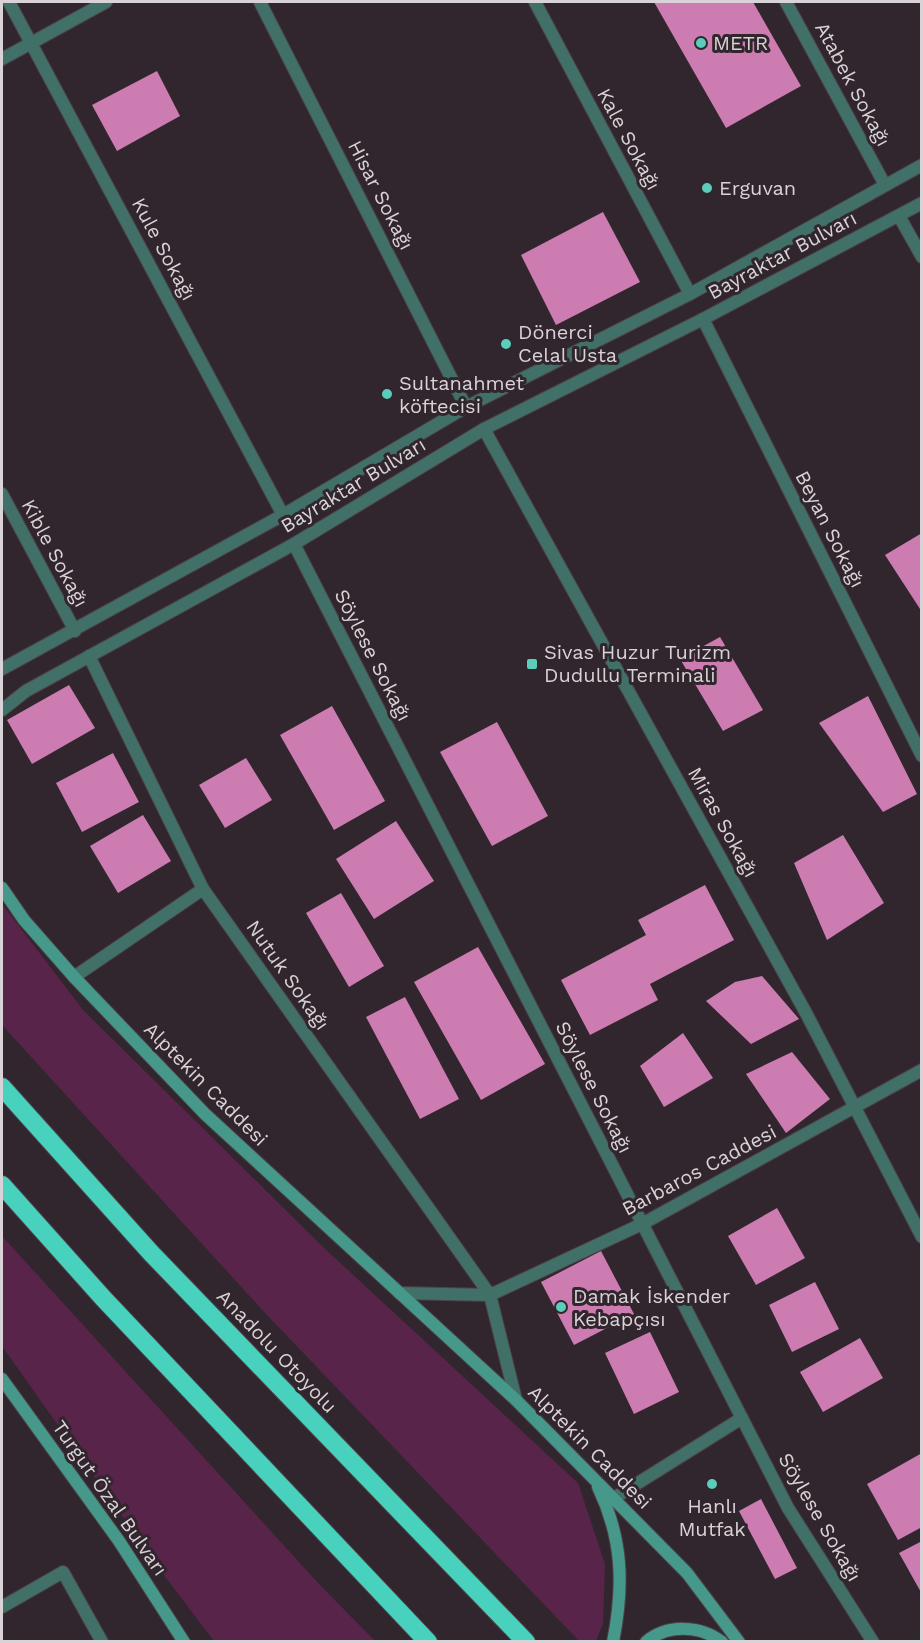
<svg xmlns="http://www.w3.org/2000/svg" width="923" height="1643" viewBox="0 0 923 1643" font-family="'Work Sans',sans-serif">
<style>
.green{fill:#592449}
.building{fill:#cd7cb2}
.lines{fill:none;stroke-linecap:round;stroke-linejoin:round}
.service-casing{stroke:#4c4248;stroke-width:14}
.minor-casing{stroke:#4c4248;stroke-width:14}
.tertiary-casing{stroke:#4c4248;stroke-width:14}
.secondary-casing{stroke:#4c4248;stroke-width:14}
.motorway-casing{stroke:#4c4248;stroke-width:20}
.service{stroke:#407068;stroke-width:12}
.minor{stroke:#407068;stroke-width:12}
.tertiary{stroke:#407068;stroke-width:12}
.secondary{stroke:#46988a;stroke-width:12}
.motorway{stroke:#48d2be;stroke-width:18}
.poi-dot{fill:#5bcebb;stroke:#31262d;stroke-width:2}
.labels{text-anchor:middle;dominant-baseline:central;stroke-width:6;stroke-linejoin:round;paint-order:stroke}
.poi-label{font-size:20px;fill:#d9d2d6;stroke:#31262d;text-anchor:start}
.street-label{font-size:20px;fill:#d9d2d6;stroke:#31262d}
</style>
<rect width="100%" height="100%" fill="#31262d"/>
<g class="green">
<polygon points="2,904 84,1011 322,1246 578,1483 605,1564 603,1624 596,1641 579,1641 266,1314 2,1025"/>
<polygon points="2,1236 319,1584 375,1641 214,1641 166,1578 2,1346"/>
</g>
<g class="building">
<polygon points="654,2 753,2 801,86 726,128"/>
<polygon points="157,71 180,116 117,151 92,105"/>
<polygon points="603,212 640,282 556,325 521,255"/>
<polygon points="922,533 922,612 885,555"/>
<polygon points="720,637 763,710 723,731 680,659"/>
<polygon points="69,685 95,728 32,764 7,720"/>
<polygon points="868,696 917,794 883,812 819,723"/>
<polygon points="332,706 385,801 334,830 280,735"/>
<polygon points="497,722 548,816 492,846 440,752"/>
<polygon points="113,753 139,802 82,832 56,783"/>
<polygon points="246,758 272,800 225,828 199,785"/>
<polygon points="143,815 171,861 118,893 90,846"/>
<polygon points="396,821 434,881 374,919 336,859"/>
<polygon points="843,835 884,903 827,940 794,863"/>
<polygon points="705,885 734,940 650,984 658,1000 590,1035 561,980 646,935 638,920"/>
<polygon points="341,893 384,966 349,987 306,913"/>
<polygon points="478,947 545,1064 481,1100 414,982"/>
<polygon points="762,976 799,1019 751,1044 706,1001 735,982"/>
<polygon points="405,997 459,1099 420,1119 366,1017"/>
<polygon points="683,1033 713,1078 664,1107 640,1066"/>
<polygon points="792,1052 830,1099 786,1133 746,1074"/>
<polygon points="777,1208 805,1258 756,1285 728,1236"/>
<polygon points="601,1251 634,1314 574,1345 541,1282"/>
<polygon points="815,1282 839,1329 792,1352 769,1305"/>
<polygon points="650,1332 679,1392 634,1414 605,1353"/>
<polygon points="860,1338 883,1378 823,1412 800,1372"/>
<polygon points="922,1453 922,1527 898,1540 867,1484"/>
<polygon points="761,1499 797,1568 775,1579 739,1511"/>
<polygon points="922,1541 922,1594 899,1553"/>
</g>
<g class="lines">
<defs>
<polyline id="service" points="2,1607 63,1572 102,1642"/>
<g id="minor">
<polyline points="9,2 283,515"/>
<polyline points="260,2 466,407"/>
<polyline points="535,2 690,294"/>
<polyline points="786,2 885,185"/>
<polyline points="2,59 106,2"/>
<polyline points="899,216 922,257"/>
<polyline points="703,319 922,756"/>
<polyline points="484,429 806,1013 922,1237"/>
<polyline points="2,494 75,631"/>
<polyline points="294,544 788,1508 873,1642"/>
<polyline points="89,656 203,889 490,1295 516,1400"/>
<polyline points="74,977 203,889"/>
<polyline points="399,1293 490,1295 642,1224 922,1070"/>
<polyline points="614,1498 742,1418"/>
</g>
<g id="tertiary">
<polyline points="2,669 283,515 466,407 690,294 922,165"/>
<polyline points="2,710 26,691 294,544 484,429 703,319 922,203"/>
</g>
<g id="secondary">
<polyline points="2,888 24,920 74,977 205,1114 516,1400 687,1573 739,1642"/>
<polyline points="2,1379 119,1541 184,1642"/>
<path d="M 598,1487 C 623,1539 624,1586 613,1642"/>
<path d="M 646,1642 C 667,1624 700,1625 722,1642"/>
</g>
<g id="motorway">
<polyline points="2,1087 151,1253 526,1642"/>
<polyline points="2,1185 103,1298 428,1642"/>
</g>
</defs>
<use href="#service" class="service-casing"/>
<use href="#minor" class="minor-casing"/>
<use href="#tertiary" class="tertiary-casing"/>
<use href="#secondary" class="secondary-casing"/>
<use href="#motorway" class="motorway-casing"/>
<use href="#service" class="service"/>
<use href="#minor" class="minor"/>
<use href="#tertiary" class="tertiary"/>
<use href="#secondary" class="secondary"/>
<use href="#motorway" class="motorway"/>
</g>
<g class="poi-dot">
<circle cx="701" cy="43" r="6"/>
<circle cx="707" cy="188" r="6"/>
<circle cx="506" cy="344" r="6"/>
<circle cx="387" cy="394" r="6"/>
<rect x="526" y="658" width="12" height="12" rx="3"/>
<circle cx="561" cy="1307" r="6"/>
<circle cx="712" cy="1484" r="6"/>
</g>
<g class="labels">
<g class="poi-label">
<text x="713" y="43">METR</text>
<text x="719" y="188">Erguvan</text>
<text x="518" y="332">Dönerci<tspan x="518" dy="23">Celal Usta</tspan></text>
<text x="399" y="383">Sultanahmet<tspan x="399" dy="23">köftecisi</tspan></text>
<text x="544" y="652">Sivas Huzur Turizm<tspan x="544" dy="23">Dudullu Terminali</tspan></text>
<text x="573" y="1296">Damak İskender<tspan x="573" dy="23">Kebapçısı</tspan></text>
<text x="712" y="1506" text-anchor="middle">Hanlı<tspan x="712" dy="23">Mutfak</tspan></text>
</g>
<g class="street-label">
<text transform="translate(853 84) rotate(62)">Atabek Sokağı</text>
<text transform="translate(629 139) rotate(62)">Kale Sokağı</text>
<text transform="translate(381 195) rotate(63)">Hisar Sokağı</text>
<text transform="translate(164 249) rotate(62)">Kule Sokağı</text>
<text transform="translate(782 255) rotate(-28)">Bayraktar Bulvarı</text>
<text transform="translate(353 485) rotate(-31)">Bayraktar Bulvarı</text>
<text transform="translate(830 529) rotate(63)">Beyan Sokağı</text>
<text transform="translate(55 553) rotate(62)">Kible Sokağı</text>
<text transform="translate(373 655) rotate(63)">Söylese Sokağı</text>
<text transform="translate(723 822) rotate(61)">Miras Sokağı</text>
<text transform="translate(288 975) rotate(55)">Nutuk Sokağı</text>
<text transform="translate(206 1084) rotate(45)">Alptekin Caddesi</text>
<text transform="translate(594 1087) rotate(63)">Söylese Sokağı</text>
<text transform="translate(699 1170) rotate(-28)">Barbaros Caddesi</text>
<text transform="translate(277 1351) rotate(46)">Anadolu Otoyolu</text>
<text transform="translate(590 1447) rotate(45)">Alptekin Caddesi</text>
<text transform="translate(110 1498) rotate(55)">Turgut Özal Bulvarı</text>
<text transform="translate(820 1517) rotate(60)">Söylese Sokağı</text>
</g>
</g>
<rect width="923" height="1643" fill="none" stroke="#d9d2d6" stroke-width="6"/>
</svg>
